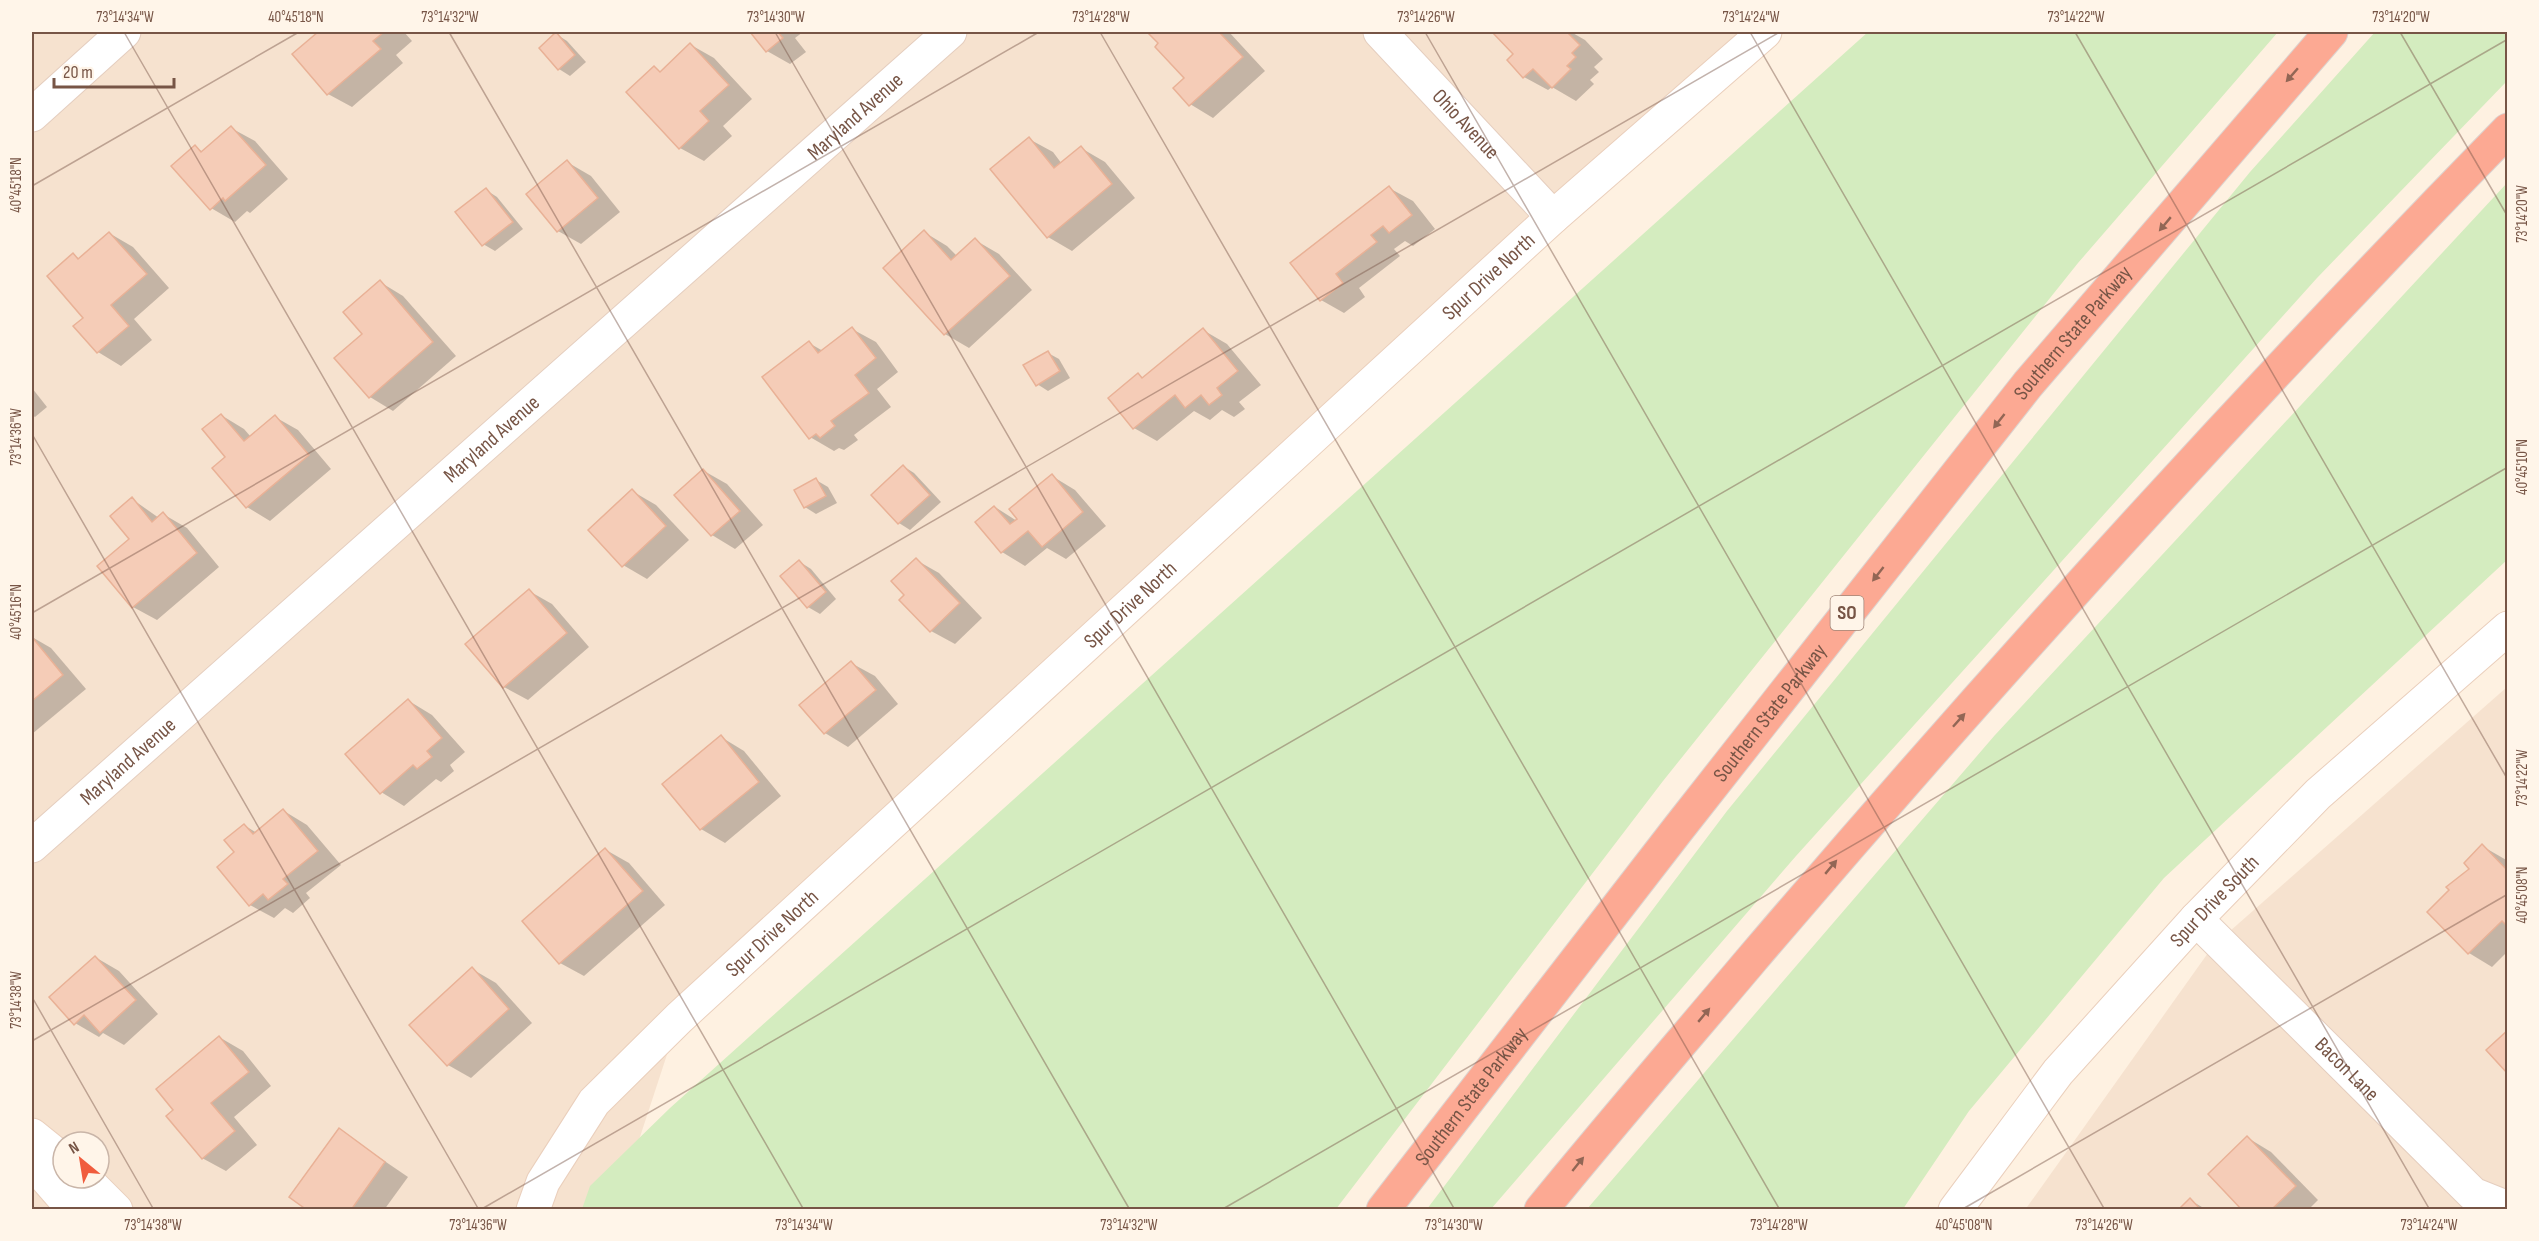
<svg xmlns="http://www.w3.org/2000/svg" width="2539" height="1241" viewBox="0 0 2539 1241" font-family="'Sofia Sans Condensed',sans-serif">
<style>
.residential{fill:#f6e2cf;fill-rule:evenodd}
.green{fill:#d4ecbf}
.shadow{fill:#0003}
.building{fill:#f5ccb7;stroke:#e9b196;stroke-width:1.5}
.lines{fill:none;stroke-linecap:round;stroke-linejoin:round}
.street-casing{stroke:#e5cebf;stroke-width:35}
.secondary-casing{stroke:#eacfbc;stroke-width:35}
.highway-casing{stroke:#dcd3cf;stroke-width:35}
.street{stroke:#fff;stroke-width:33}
.secondary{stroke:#fff;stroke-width:33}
.highway{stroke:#fca993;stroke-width:33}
.oneway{fill:#926655}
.ticks{fill:none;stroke:#775546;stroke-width:1.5;stroke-opacity:0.45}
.labels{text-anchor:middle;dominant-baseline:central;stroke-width:4.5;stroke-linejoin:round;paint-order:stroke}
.shield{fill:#fff5e9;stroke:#a08577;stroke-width:1.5}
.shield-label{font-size:20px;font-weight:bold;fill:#775546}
.street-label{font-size:21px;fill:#775546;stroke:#fff5e9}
.neatline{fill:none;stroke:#775546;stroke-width:2}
.ticks-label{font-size:15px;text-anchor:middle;fill:#775546}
</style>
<rect width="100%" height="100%" fill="#fef1e1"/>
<g class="residential">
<path d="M 32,32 L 1765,32 L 679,1018 L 616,1210 L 32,1209 ZM 63,1142 L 99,1142 L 99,1178 L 63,1178 Z"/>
<polygon points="2507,687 2507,1209 2025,1210 2213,946"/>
</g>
<g class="green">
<polygon points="1868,32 2278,32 2078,263 1663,781 1336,1209 582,1209 590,1186 670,1108"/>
<polygon points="2375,32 2507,32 2507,81 2317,278 1796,856 1491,1209 1427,1209 1727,811 2250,172"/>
<polygon points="2507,183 2507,560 2164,878 1969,1111 1903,1209 1587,1209 1995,735"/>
</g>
<g class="shadow">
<polygon points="320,32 404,32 412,41 396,55 403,63 352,107 328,94 294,54"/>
<polygon points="752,32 803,32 795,38 806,52 790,64 767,51"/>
<polygon points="1149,32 1229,32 1265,71 1213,118 1190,104 1186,79"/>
<polygon points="1494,32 1571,32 1585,40 1603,59 1594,67 1599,72 1590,80 1594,84 1576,101 1552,87 1548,90 1524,77 1515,54"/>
<polygon points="556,34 567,41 586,62 570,76 559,69"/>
<polygon points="691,45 714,58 752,99 723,126 732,136 704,161 680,148 654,68 661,72"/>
<polygon points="231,128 255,141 288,179 250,213 247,211 235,222 211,208 195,147 203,152"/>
<polygon points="1029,139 1053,152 1062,164 1081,148 1105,162 1135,198 1072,251 1048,237"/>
<polygon points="567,162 591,176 620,212 581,244 558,231"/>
<polygon points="1389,188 1413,201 1435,229 1413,246 1405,241 1394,249 1400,256 1359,288 1365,297 1344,313 1321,300 1292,263"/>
<polygon points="486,190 497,197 523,229 495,251 483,244"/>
<polygon points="924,232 947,246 957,256 975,240 999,254 1032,290 969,348 945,334 885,268"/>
<polygon points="109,233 133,247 169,288 134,319 152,340 121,366 98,352 85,318 73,255 80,259"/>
<polygon points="380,282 403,296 456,356 393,411 370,397"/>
<polygon points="852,329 876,342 898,372 877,389 891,407 854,435 858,440 844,450 839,448 834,451 810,437 809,343 823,351"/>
<polygon points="1203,330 1227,344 1261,385 1239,402 1245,409 1234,417 1222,410 1210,420 1194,411 1157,441 1134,428 1138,375 1144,378"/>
<polygon points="1048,353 1059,359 1070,378 1048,391 1037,384"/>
<polygon points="32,388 47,407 35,417 32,415"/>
<polygon points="221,415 244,429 251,437 275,417 298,430 331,469 270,521 247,507 227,457"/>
<polygon points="903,466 914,473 941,502 910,530 899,523 873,495"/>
<polygon points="704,471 727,484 763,525 735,549 712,535"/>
<polygon points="1052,476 1075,490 1106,526 1066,559 1047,548 1025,566 1002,552 977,522 995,507 1017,521"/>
<polygon points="816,480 828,487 837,503 816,514 805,507"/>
<polygon points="632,491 656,505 689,540 647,579 623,565"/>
<polygon points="132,499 159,518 163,514 187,528 219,567 157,620 133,607"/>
<polygon points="916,560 939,573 982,618 955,644 931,631 907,595"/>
<polygon points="800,562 811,569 836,599 820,614 808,607 783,576"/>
<polygon points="529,591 552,604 589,647 528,700 504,687"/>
<polygon points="32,637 51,648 86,689 32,734"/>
<polygon points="851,663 875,676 898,704 848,747 825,733"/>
<polygon points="409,701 432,715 465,752 450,765 454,771 441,782 436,779 404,806 381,792"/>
<polygon points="721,737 744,751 781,796 725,843 701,829"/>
<polygon points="284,811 307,825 341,865 306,893 310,898 293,913 285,908 274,918 250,905 236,852 244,825 257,833"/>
<polygon points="2482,846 2508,861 2508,951 2492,967 2469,953 2472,869"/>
<polygon points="606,850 629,863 665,905 584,976 560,963"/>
<polygon points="95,957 119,971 158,1014 124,1045 103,1033 99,1037 75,1023"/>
<polygon points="472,969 496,983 532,1023 471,1078 448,1065"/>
<polygon points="219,1037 243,1051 271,1086 234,1117 257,1145 226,1171 202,1158 175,1110"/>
<polygon points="339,1130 408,1177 384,1210 310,1210"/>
<polygon points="2248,1138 2271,1152 2318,1200 2308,1210 2244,1210"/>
<polygon points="2190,1200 2207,1210 2180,1210"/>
</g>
<g class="building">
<polygon points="318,32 384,32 373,41 381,49 327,95 292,54"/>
<polygon points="556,32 575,55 558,70 539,48"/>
<polygon points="750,32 778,32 783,38 766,52"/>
<polygon points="1147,32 1219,32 1243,57 1189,106 1173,88 1184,78 1155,47 1158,43"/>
<polygon points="1492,32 1567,32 1580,45 1572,53 1576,57 1567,66 1571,69 1552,88 1533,69 1523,78 1507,60 1513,54"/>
<polygon points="690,43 729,85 700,111 709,121 679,149 626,92 654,66 660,72"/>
<polygon points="231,126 266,165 225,201 223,198 210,210 171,166 195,145 201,152"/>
<polygon points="1029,137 1054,168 1081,146 1112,184 1047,238 990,169"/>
<polygon points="567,160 598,198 557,232 526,194"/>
<polygon points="1389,186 1412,215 1389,233 1383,226 1371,235 1377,242 1336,274 1343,283 1320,301 1290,263"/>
<polygon points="486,188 513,222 482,246 455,212"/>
<polygon points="924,230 951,260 975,238 1010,276 944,335 883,268"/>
<polygon points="109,232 147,274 111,305 129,326 97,353 73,326 83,318 47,276 73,253 78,259"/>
<polygon points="380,280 433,342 369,398 334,358 362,334 343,312"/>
<polygon points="852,327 876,358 855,375 869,393 831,421 835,426 820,438 816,434 809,439 762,377 809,341 818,353"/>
<polygon points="1203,328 1238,371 1217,388 1222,395 1209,405 1201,395 1185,408 1175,395 1133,429 1108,398 1138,373 1142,378"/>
<polygon points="1048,351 1060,371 1036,386 1023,365"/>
<polygon points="221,414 244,441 275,415 309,455 246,508 212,468 225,457 202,429"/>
<polygon points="903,465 930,495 898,524 871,495"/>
<polygon points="703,469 740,511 711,536 674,495"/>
<polygon points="1052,474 1083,512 1042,547 1028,531 1001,553 975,522 994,506 1010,524 1017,519 1009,509"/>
<polygon points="816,478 826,496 804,508 794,490"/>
<polygon points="632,489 666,526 622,567 588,530"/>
<polygon points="132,497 152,522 163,512 197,553 132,608 97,566 129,539 110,516"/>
<polygon points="916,558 960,603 930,632 899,600 904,595 891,581"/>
<polygon points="799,560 826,592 807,608 780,576"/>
<polygon points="529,589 567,633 503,688 465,644"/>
<polygon points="32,637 63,675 32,701"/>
<polygon points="851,661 876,690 824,734 799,705"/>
<polygon points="408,699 442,738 427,751 432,757 417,769 413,765 380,794 345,754"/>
<polygon points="721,735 759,782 700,830 662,784"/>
<polygon points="283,809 318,851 283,879 288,884 268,900 263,894 249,906 217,867 234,852 224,840 244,824 253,834"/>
<polygon points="2482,844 2508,871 2508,927 2502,921 2468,954 2427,912 2449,890 2446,887 2469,869 2464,863"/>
<polygon points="605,848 643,891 559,964 522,921"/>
<polygon points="95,956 136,1000 100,1033 84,1015 74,1025 49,997"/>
<polygon points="472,967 509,1009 447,1066 409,1025"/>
<polygon points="2508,1030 2508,1074 2486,1050"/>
<polygon points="219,1036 249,1072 211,1103 235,1131 202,1159 166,1116 173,1110 156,1089"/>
<polygon points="339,1128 385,1162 351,1210 307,1210 289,1197"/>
<polygon points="2247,1136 2296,1186 2271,1210 2242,1210 2208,1174"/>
<polygon points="2190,1198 2201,1210 2178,1210"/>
</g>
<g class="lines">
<defs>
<g id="street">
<path id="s1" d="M 1380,32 L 1553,217"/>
<polyline points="32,115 124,32"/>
<path id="s2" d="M 32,846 L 950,32"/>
<path id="s3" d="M 2196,919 L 2473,1194 L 2508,1208"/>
</g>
<g id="secondary">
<polyline points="32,1135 63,1160"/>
<polyline points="32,1162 74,1210"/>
<polyline points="84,1178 116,1210"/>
<path id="s4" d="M 533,1210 L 543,1182 L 594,1102 L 679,1018 L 1553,217 L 1765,32"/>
<path id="s5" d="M 1955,1210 L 2058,1072 L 2196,919 L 2318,794 L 2508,628"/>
</g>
<g id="highway">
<path id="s6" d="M 1383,1210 L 1678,829 L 2028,384 L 2331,32"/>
<path d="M 1541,1210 C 1610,1125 1682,1042 1752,959 C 1995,674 2247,397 2508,130"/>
</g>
</defs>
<use href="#street" class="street-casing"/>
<use href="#secondary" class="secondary-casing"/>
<use href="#highway" class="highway-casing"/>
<use href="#street" class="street"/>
<use href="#secondary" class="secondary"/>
<use href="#highway" class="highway"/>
</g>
<defs><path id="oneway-solid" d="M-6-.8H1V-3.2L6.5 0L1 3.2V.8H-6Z" transform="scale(1.5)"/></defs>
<g class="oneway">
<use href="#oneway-solid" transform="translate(2292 75) rotate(131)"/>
<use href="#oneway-solid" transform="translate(2165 224) rotate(130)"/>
<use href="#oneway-solid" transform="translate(1999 421) rotate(128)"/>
<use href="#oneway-solid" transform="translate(1878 574) rotate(128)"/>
<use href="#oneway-solid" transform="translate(1959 720) rotate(-48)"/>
<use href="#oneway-solid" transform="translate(1831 867) rotate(-50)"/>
<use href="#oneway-solid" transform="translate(1704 1015) rotate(-50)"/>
<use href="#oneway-solid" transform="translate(1578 1164) rotate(-51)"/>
</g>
<path class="ticks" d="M 124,32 L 804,1210M 449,32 L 1130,1210M 775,32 L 1455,1210M 1100,32 L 1780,1210M 1425,32 L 2105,1210M 1750,32 L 2430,1210M 2075,32 L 2508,780M 2400,32 L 2508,217M 32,186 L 299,32M 32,434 L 479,1210M 32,613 L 1039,32M 32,997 L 154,1210M 32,1041 L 1780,32M 480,1210 L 2508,39M 1221,1210 L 2508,467M 1961,1210 L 2508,894"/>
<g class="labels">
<rect class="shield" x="1830.5" y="596" width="33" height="34" rx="4.5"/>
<g class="shield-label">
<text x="1847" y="613">SO</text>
</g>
<g class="street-label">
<text stroke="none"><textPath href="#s2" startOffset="1100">Maryland Avenue</textPath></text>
<text stroke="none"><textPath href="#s1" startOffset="126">Ohio Avenue</textPath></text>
<text stroke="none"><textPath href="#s4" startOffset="1342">Spur Drive North</textPath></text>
<text stroke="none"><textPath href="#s6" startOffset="1116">Southern State Parkway</textPath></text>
<text stroke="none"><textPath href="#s2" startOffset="614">Maryland Avenue</textPath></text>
<text stroke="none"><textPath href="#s4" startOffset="856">Spur Drive North</textPath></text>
<text stroke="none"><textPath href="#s6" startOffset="630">Southern State Parkway</textPath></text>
<text stroke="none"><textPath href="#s2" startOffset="128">Maryland Avenue</textPath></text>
<text stroke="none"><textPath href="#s5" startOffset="404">Spur Drive South</textPath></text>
<text stroke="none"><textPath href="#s4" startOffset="370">Spur Drive North</textPath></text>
<text stroke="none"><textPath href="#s3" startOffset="213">Bacon Lane</textPath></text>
<text stroke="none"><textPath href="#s6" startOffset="144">Southern State Parkway</textPath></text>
</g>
</g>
<rect width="2539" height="1241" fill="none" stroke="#fff5e9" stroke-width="66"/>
<g transform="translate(81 1160) rotate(330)"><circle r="28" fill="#fff5e9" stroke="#c9b5a8" stroke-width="1.5"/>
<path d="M0-4.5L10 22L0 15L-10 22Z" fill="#f05c3d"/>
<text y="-9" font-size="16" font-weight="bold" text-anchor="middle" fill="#775546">N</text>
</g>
<path d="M54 78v9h120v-9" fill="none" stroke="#775546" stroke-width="3"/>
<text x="63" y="78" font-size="18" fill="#775546" stroke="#fff5e9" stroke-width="4.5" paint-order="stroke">20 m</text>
<rect x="33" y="33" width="2473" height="1175" class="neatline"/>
<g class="ticks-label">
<text x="125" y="22">73°14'34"W</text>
<text x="296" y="22">40°45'18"N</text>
<text x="450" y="22">73°14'32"W</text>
<text x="776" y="22">73°14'30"W</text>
<text x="1101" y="22">73°14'28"W</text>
<text x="1426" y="22">73°14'26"W</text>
<text x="1751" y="22">73°14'24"W</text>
<text x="2076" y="22">73°14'22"W</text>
<text x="2401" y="22">73°14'20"W</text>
<text transform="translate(16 185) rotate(-90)" y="5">40°45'18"N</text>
<text transform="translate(2522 214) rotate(-90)" y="5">73°14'20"W</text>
<text transform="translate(16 437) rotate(-90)" y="5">73°14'36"W</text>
<text transform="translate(2522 467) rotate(-90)" y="5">40°45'10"N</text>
<text transform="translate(16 612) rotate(-90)" y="5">40°45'16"N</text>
<text transform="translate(2522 778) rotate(-90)" y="5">73°14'22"W</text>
<text transform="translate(2522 895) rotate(-90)" y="5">40°45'08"N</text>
<text transform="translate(16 1000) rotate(-90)" y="5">73°14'38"W</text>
<text x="153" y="1230">73°14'38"W</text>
<text x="478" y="1230">73°14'36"W</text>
<text x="804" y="1230">73°14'34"W</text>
<text x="1129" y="1230">73°14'32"W</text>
<text x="1454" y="1230">73°14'30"W</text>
<text x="1779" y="1230">73°14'28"W</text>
<text x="1964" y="1230">40°45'08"N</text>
<text x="2104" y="1230">73°14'26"W</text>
<text x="2429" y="1230">73°14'24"W</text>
</g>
</svg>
